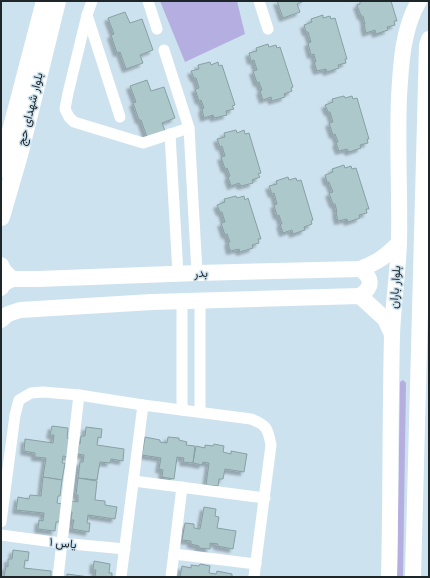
<svg xmlns="http://www.w3.org/2000/svg" width="430" height="578" viewBox="0 0 430 578" font-family="'Public Sans',Vazirmatn,sans-serif">
<style>
.green{fill:#b5aee1}
.building{fill:#adc8cb;stroke:#87a0a4;filter:url(#shadow)}
.lines{fill:none;stroke-linecap:round;stroke-linejoin:round}
.street{stroke:#fff;stroke-width:11}
.secondary{stroke:#fff;stroke-width:16}
.primary{stroke:#fff;stroke-width:18}
.labels{text-anchor:middle;dominant-baseline:central;stroke-width:3;stroke-linejoin:round;paint-order:stroke}
.street-label{font-size:12px;fill:#1e262a;stroke:#cde2ef}
</style>
<defs>
<filter id="shadow"><feDropShadow dx="-3.5" dy="3.5" stdDeviation="1" flood-color="#0004"/></filter>
</defs>
<rect width="100%" height="100%" fill="#cde2ef"/>
<g class="green">
<polygon points="160,1 237,1 245,34 185,62"/>
<polygon points="403,380 406,383 403,577 397,577 400,382"/>
</g>
<g class="building">
<polygon points="277,1 304,1 297,4 300,12 283,18"/>
<polygon points="360,1 391,1 397,21 394,21 395,25 387,27 388,30 376,34 375,30 366,33 364,24 365,24 363,16 361,16 357,5 360,4"/>
<polygon points="125,12 130,23 142,19 153,50 140,55 143,63 126,69 120,52 117,53 111,35 114,34 108,18"/>
<polygon points="323,15 323,18 330,16 331,19 335,18 347,59 345,59 346,63 338,65 339,68 327,72 326,69 317,71 314,62 316,62 314,54 311,55 308,43 311,42 308,32 306,32 304,25 312,22 311,19"/>
<polygon points="268,44 269,47 276,45 277,48 280,47 293,87 291,88 292,91 284,94 285,97 272,101 271,97 263,100 260,91 262,90 259,82 257,83 253,71 257,70 254,60 251,61 249,53 257,51 256,48"/>
<polygon points="210,62 211,65 218,62 219,66 222,65 235,105 232,106 234,109 226,111 227,115 214,118 213,115 204,118 202,109 204,108 201,100 199,101 195,89 199,88 196,78 194,78 191,71 199,69 198,65"/>
<polygon points="147,80 151,91 164,87 175,118 162,123 165,131 147,137 141,120 139,120 133,103 136,102 130,86"/>
<polygon points="344,96 345,98 352,96 353,99 357,98 369,139 367,139 368,143 360,145 361,148 349,152 347,149 339,151 336,143 338,142 335,134 333,135 329,123 333,122 330,112 328,112 325,105 333,102 332,99"/>
<polygon points="236,130 237,133 244,130 245,134 249,133 261,173 258,174 260,177 252,180 253,183 241,186 239,183 231,186 228,177 230,176 227,168 225,169 221,157 225,156 222,146 220,147 217,139 225,137 224,133"/>
<polygon points="344,165 345,168 351,166 352,169 356,168 369,209 366,209 367,213 359,215 360,218 348,222 347,219 338,221 336,212 337,212 335,204 333,204 329,193 333,192 329,182 327,182 325,175 333,172 332,169"/>
<polygon points="288,177 289,180 296,178 297,181 301,180 313,220 311,221 312,224 304,227 305,230 293,234 292,230 283,233 280,224 282,224 279,215 277,216 274,205 277,204 274,193 272,194 269,186 277,184 276,181"/>
<polygon points="236,196 237,198 244,196 245,200 248,198 261,239 258,239 259,243 252,245 253,248 240,252 239,249 230,251 228,242 230,242 227,234 225,235 221,223 225,222 222,212 220,212 217,205 225,202 224,199"/>
<polygon points="52,426 68,428 67,438 70,438 69,457 63,456 62,463 65,463 62,480 43,477 46,458 35,457 35,453 24,451 25,439 53,443 54,435 50,435"/>
<polygon points="86,427 102,429 101,438 98,437 97,445 124,449 123,461 111,459 110,463 100,462 97,480 78,478 80,462 83,462 84,455 77,454 79,443 80,444 81,436 85,436"/>
<polygon points="145,437 160,440 160,442 167,443 168,437 179,438 179,440 187,442 186,445 195,446 193,463 183,462 184,458 177,457 174,479 162,477 163,470 159,469 161,458 142,455"/>
<polygon points="214,444 224,446 223,452 231,454 231,451 247,454 244,472 225,469 223,479 219,479 218,486 206,485 209,463 203,462 202,465 193,463 196,446 205,448 205,445 213,446"/>
<polygon points="43,477 62,480 60,496 58,496 57,503 63,504 59,522 56,522 55,531 38,529 39,520 43,521 44,513 16,510 18,497 29,499 30,495 41,496"/>
<polygon points="78,478 97,481 95,500 105,501 105,505 117,507 115,519 88,515 87,523 90,523 89,532 72,529 74,520 71,520 72,512 70,512 71,501 78,502 78,495 76,495"/>
<polygon points="204,507 216,509 215,516 219,517 217,528 236,531 233,549 217,546 218,544 210,543 210,549 199,548 199,546 191,544 191,541 182,540 185,523 194,524 194,528 200,529"/>
<polygon points="13,550 29,552 28,561 25,560 24,568 51,571 51,577 4,577 6,566 8,567 8,559 12,559"/>
<polygon points="94,561 110,564 109,573 112,573 112,577 95,577 96,570 93,570"/>
<polygon points="200,564 210,566 209,573 216,574 217,571 232,574 232,577 180,577 182,566 191,568 191,565 199,566"/>
<polygon points="67,574 89,577 67,577"/>
</g>
<g class="lines">
<g class="street">
<polyline points="92,1 87,15 68,93 65,109 69,117 74,122 143,143 189,128 164,50"/>
<polyline points="148,1 157,29"/>
<polyline points="259,1 268,29"/>
<polyline points="87,15 120,117"/>
<polyline points="189,128 197,273"/>
<polyline points="170,134 178,274"/>
<polyline points="182,300 182,410"/>
<polyline points="200,300 200,412"/>
<polyline points="134,481 265,498"/>
<path d="M 1,522 L 15,415 L 19,400 L 31,393 L 43,392 L 79,395 L 143,405 L 251,419 C 267,425 268,429 271,445 L 254,577"/>
<polyline points="1,535 61,543 125,549"/>
<polyline points="174,554 256,564"/>
<polyline points="58,577 79,395"/>
<polyline points="121,577 143,405"/>
<polyline points="171,577 182,487"/>
</g>
<g class="secondary">
<path d="M 1,265 L 4,271 L 12,279 L 38,279 L 197,273 L 360,269 C 378,262 385,257 399,243"/>
<path d="M 360,269 C 373,278 373,287 360,296"/>
<polyline points="1,288 4,283 12,279"/>
<polyline points="1,320 8,314 20,310 152,302 360,296 385,319 392,334"/>
<path d="M 389,577 C 391,497 390,416 392,336 C 393,304 398,273 399,242 C 400,194 397,146 399,97 C 401,65 402,30 419,1"/>
<polyline points="413,577 427,45 429,39"/>
</g>
<g class="primary">
<polyline points="1,169 45,1"/>
<polyline points="1,217 19,155 57,1"/>
</g>
</g>
<g class="labels">
<g class="street-label">
<text transform="translate(30 109) rotate(-76)">بلوار شهدای حج</text>
<text transform="translate(201 273) rotate(-2)">بدر</text>
<text transform="translate(395 287) rotate(-86)">بلوار باران</text>
<text transform="translate(63 543) rotate(6)">یاس ۱</text>
</g>
</g>
<rect width="430" height="578" fill="none" stroke="#1e262a" stroke-width="4"/>
</svg>
